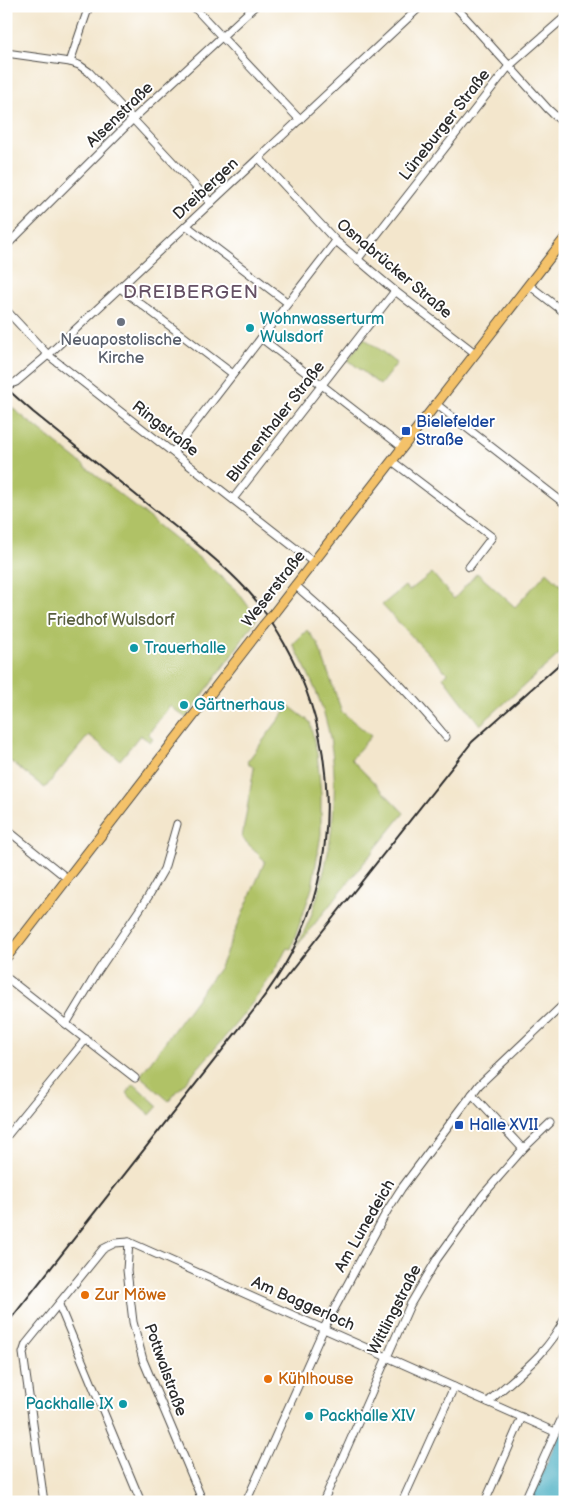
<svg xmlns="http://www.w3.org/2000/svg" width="571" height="1508" viewBox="0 0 571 1508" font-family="'Balsamiq Sans',sans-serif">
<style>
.green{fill:#b0c266;stroke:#6e7648}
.water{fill:#3ea9be;stroke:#346a74}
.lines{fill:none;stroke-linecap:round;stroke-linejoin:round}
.minor-casing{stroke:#494743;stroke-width:9}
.major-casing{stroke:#494743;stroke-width:11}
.minor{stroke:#fff;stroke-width:7}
.major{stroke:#f4c26a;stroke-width:9}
.rail{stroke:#2b2b2b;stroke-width:2}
.major-bridge-casing{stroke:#494743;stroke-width:11;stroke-linecap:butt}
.major-bridge{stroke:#f4c26a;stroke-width:9}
.worship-dot{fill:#6b7280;stroke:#fff;stroke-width:2}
.culture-dot{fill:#0f9aa8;stroke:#fff;stroke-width:2}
.transit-dot{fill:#1a4fb4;stroke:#fff;stroke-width:2}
.food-dot{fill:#e8710a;stroke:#fff;stroke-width:2}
.labels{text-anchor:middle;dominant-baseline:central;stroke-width:4;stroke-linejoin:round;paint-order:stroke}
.street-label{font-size:16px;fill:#2b2b2b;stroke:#fff}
.culture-label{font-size:16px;fill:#0d838f;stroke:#fff;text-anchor:start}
.worship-label{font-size:16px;fill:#5b616d;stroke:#fff}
.transit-label{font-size:16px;fill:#164399;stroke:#fff;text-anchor:start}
.park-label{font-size:16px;fill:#5a6040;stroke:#fff}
.food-label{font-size:16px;fill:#c56008;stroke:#fff;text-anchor:start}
.quarter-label{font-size:19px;letter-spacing:1px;fill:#665165;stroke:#fff}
</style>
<rect width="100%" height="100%" fill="#fff"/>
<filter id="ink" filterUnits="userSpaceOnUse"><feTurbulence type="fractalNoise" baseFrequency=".02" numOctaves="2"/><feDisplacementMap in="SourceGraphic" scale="10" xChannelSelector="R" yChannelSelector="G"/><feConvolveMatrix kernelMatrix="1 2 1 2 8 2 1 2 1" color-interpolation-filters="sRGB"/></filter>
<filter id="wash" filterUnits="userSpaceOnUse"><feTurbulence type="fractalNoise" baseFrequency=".0096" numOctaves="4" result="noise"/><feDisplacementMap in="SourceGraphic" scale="20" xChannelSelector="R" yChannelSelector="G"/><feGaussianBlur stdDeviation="1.12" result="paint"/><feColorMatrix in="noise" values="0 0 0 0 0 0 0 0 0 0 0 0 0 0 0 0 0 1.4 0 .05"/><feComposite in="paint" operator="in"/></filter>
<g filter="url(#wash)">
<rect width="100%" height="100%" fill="#f3e6cc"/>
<g class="green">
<polygon points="364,338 397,363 380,385 348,360"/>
<polygon points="6,403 203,561 238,592 257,618 234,652 186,718 170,706 148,734 153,738 150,742 140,735 120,760 89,735 45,788 6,758"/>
<polygon points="547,572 565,589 565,649 480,725 443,677 447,673 382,605 405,586 409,591 432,573 454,599 477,573 515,607"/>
<path d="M 307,630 L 318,644 L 342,712 L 371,736 L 351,759 L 404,813 L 296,947 C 302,936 308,924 312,913 C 333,851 343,780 325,717 C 318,692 305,667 293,644 Z"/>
<path d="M 289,706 L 310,722 L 317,753 L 321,794 L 321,834 L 312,888 L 291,949 L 287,948 C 258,1005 210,1053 169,1101 L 140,1076 L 220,967 L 265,861 L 242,838 L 254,768 L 247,762 Z"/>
<polygon points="134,1084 158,1106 150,1115 126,1093"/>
</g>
<polygon class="water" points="565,1422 565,1502 529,1502"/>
</g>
<g filter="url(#ink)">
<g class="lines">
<defs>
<g id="minor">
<polyline points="193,6 300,120"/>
<polyline points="455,6 548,109 565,125"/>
<polyline points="6,53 70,62 79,65 89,72 211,203"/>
<polyline points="70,62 89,6"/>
<polyline points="259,158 336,241 395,291 475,353"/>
<polyline points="187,226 288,303"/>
<polyline points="6,246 133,119 255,6"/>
<polyline points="357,260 509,66 565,17"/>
<polyline points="529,285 565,313"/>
<polyline points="120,288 233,374"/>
<polyline points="6,310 48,355 313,562"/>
<polyline points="261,338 402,447"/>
<polyline points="6,386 16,382 48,355 421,6"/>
<polyline points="436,404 565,504"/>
<polyline points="173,452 336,241"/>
<polyline points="392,461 492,537 469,567"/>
<polyline points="233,499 395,291"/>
<path d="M 295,585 C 349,632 401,682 446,737"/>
<polyline points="6,829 68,879"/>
<polyline points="6,977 135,1078"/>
<polyline points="66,1024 98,971 148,897 164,869 177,824"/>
<polyline points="6,1137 86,1039"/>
<polyline points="523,1149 550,1123"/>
<polyline points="129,1242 127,1270 133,1322 143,1360 203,1502"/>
<polyline points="59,1305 141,1502"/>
<path d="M 488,1402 C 515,1377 549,1353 565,1318"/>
<polyline points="44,1502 23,1353 26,1344 103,1249 115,1243 129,1242 555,1432"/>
<polyline points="246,1502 324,1328 387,1211 401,1189 479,1085 565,1003"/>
<polyline points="323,1502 410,1305 437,1259 483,1195 523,1149 472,1094"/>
<polyline points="402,1502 454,1387"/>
<polyline points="485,1502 522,1417"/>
<polyline points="524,1502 565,1411"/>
</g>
<g id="major">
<polyline points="274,613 565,238"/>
<polyline points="6,958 263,626"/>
</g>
</defs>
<use href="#minor" class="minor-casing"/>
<use href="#major" class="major-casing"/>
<use href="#minor" class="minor"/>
<use href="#major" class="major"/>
<g class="rail">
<path d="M 6,388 L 33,412 C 76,447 119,481 162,516 C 190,539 220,561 245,588 C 261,604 273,624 284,643 C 337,737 342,855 292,952 C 282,971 270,989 257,1006 L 6,1325"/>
<polyline points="276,990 472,742 565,659"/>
</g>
<defs>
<polyline id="major-bridge" points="263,626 274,613"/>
</defs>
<use href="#major-bridge" class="major-bridge-casing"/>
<use href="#major-bridge" class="major-bridge"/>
</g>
</g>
<circle class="worship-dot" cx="121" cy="322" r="5"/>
<g class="culture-dot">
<circle cx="250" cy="328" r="5"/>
<circle cx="134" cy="648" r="5"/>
<circle cx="184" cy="705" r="5"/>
<circle cx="123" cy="1404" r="5"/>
<circle cx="309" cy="1416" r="5"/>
</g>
<g class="transit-dot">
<rect x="401" y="426" width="10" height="10" rx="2.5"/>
<rect x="454" y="1120" width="10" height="10" rx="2.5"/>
</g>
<g class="food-dot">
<circle cx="85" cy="1295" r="5"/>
<circle cx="268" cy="1379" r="5"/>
</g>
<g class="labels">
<g class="street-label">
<text transform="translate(120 115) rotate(-44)">Alsenstraße</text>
<text transform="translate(445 125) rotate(-52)">Lüneburger Straße</text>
<text transform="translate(206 189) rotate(-43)">Dreibergen</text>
<text transform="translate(394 269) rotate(40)">Osnabrücker Straße</text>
<text transform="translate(276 422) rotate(-52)">Blumenthaler Straße</text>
<text transform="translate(165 429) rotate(38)">Ringstraße</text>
<text transform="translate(274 589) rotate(-52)">Weserstraße</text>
<text transform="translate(365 1226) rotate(-60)">Am Lunedeich</text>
<text transform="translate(303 1304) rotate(24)">Am Baggerloch</text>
<text transform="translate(395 1310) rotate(-63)">Wittlingstraße</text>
<text transform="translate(165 1370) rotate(70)">Pottwalstraße</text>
</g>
<g class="culture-label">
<text x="260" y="319">Wohnwasserturm<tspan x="260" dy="18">Wulsdorf</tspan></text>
<text x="144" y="648">Trauerhalle</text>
<text x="194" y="705">Gärtnerhaus</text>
<text x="113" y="1404" text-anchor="end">Packhalle IX</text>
<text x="319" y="1416">Packhalle XIV</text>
</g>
<g class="worship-label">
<text x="121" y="340">Neuapostolische<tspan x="121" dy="18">Kirche</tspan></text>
</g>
<g class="transit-label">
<text x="416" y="422">Bielefelder<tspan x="416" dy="18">Straße</tspan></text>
<text x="469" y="1125">Halle XVII</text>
</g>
<g class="park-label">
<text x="111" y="620">Friedhof Wulsdorf</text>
</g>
<g class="food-label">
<text x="95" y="1295">Zur Möwe</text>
<text x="278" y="1379">Kühlhouse</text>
</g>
<g class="quarter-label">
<text x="191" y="292">DREIBERGEN</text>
</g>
</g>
<rect width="571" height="1508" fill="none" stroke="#fff" stroke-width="25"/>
</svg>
